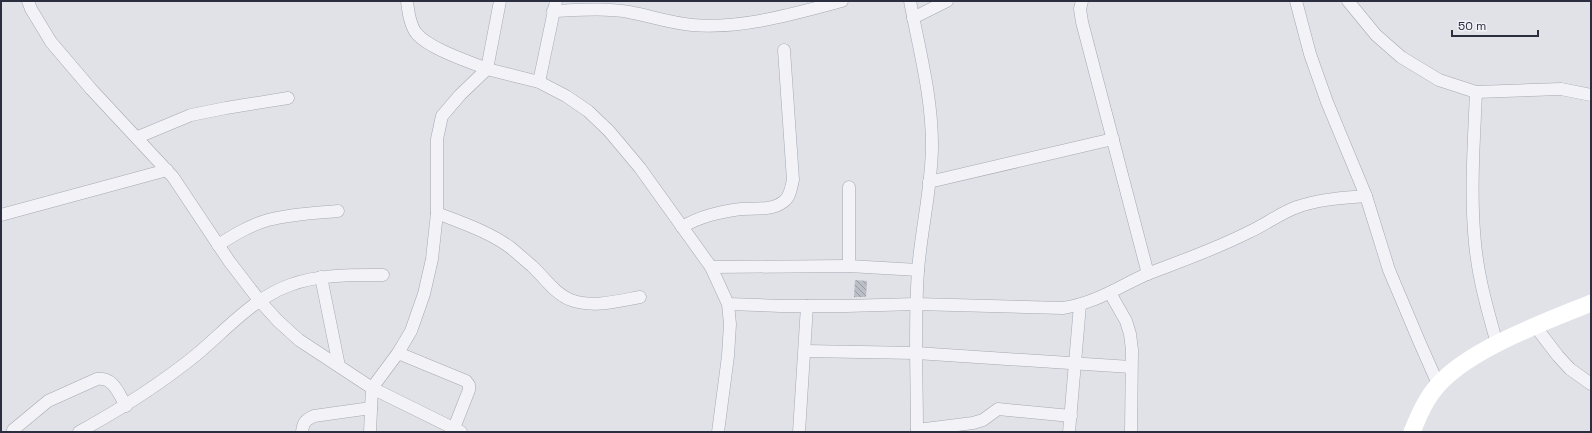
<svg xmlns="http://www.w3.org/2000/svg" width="1592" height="433" viewBox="0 0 1592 433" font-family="'Space Grotesk',sans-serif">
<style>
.building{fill:url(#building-back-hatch)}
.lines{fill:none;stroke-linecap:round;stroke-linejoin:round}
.street-casing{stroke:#a6a8b2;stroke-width:13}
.street{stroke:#f3f3f7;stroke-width:12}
.secondary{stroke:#fff;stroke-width:17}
</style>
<defs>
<pattern id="building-back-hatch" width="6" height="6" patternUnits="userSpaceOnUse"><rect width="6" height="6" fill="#bbbdc7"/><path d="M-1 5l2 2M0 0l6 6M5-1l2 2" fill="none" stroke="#989aa3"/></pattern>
</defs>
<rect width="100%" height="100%" fill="#e0e2e8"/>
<polygon class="building" points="855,280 867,281 866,297 854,297"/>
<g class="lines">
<defs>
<g id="street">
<polyline points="28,1 31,9 51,42 91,89 173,177 229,261 259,300 278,321 299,340 372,388 461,432"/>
<polyline points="500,1 487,69 539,82 566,96 588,111 609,131 640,168 711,267 728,304 730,324 728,356 718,432"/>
<path d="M 910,1 C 919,49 932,96 932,145 C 932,187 921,229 918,271 C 914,325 917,378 917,432"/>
<polyline points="1082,1 1080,9 1082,22 1148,274"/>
<polyline points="1296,1 1310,54 1327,102 1366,196 1389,270 1419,341 1438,384"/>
<polyline points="1348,1 1376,35 1401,57 1439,80 1476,92 1561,89 1591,95"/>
<path d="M 553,11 C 579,10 604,8 629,12 C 650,16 671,23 692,25 C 743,29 793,14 842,1"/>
<polyline points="913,18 947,1"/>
<polyline points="539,82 556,1"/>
<path d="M 1476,92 C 1474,142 1470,193 1475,243 C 1478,278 1488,311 1497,344"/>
<polyline points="138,137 191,115 226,108 288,98"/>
<polyline points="929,182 1113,139"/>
<polyline points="849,187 849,266"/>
<path d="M 437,213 C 462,223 490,232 511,248 C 518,254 525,260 532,266 C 544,277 555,294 571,300 C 592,308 618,301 640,297"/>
<polyline points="1,215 167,170"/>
<path d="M 682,227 C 701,216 719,212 741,209 C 754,208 771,211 783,202 C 790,198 791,188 793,180 L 784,50"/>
<path d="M 218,245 C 234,235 250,225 268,220 C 291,214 315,213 338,211"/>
<polyline points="711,267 849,266 918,270"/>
<polyline points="321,277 339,366"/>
<polyline points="1110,293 1126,321 1130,334 1132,350 1131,432"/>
<path d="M 728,304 L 781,306 L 846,306 L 916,304 L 1063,308 C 1096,303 1118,287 1147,274 C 1181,261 1216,249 1249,232 C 1265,225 1280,213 1297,207 C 1319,199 1343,198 1366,196"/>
<polyline points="1535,326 1558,356 1570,369 1591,384"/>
<polyline points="805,351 916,353 1131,367"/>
<polyline points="398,353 466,381 469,385 469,390 454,428"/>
<path d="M 13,430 L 48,401 L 97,379 C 114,377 118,393 126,406"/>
<polyline points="917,430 973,423 983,420 998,409 1071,416"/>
<path d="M 79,432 C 121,409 159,385 196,355 C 226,330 252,299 290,285 C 319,274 352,275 383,275"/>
<path d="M 302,432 C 303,423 305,420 314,416 L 371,408"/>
<path d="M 370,432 L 372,388 L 398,353 L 411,331 L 424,294 L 432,259 L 437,213 L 437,139 L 442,116 L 460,95 L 487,69 C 468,61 430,49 417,34 C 410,26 408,11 407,1"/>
<polyline points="799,432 807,306"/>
<polyline points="1069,432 1080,305"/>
</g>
</defs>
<use href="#street" class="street-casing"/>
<use href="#street" class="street"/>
<path class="secondary" d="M 1412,432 C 1419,415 1426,398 1439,384 C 1472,348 1545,322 1591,303"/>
</g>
<rect width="1592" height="433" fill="none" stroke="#2a2e3e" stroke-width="4"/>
<path d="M1452 30v6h86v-6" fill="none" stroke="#2a2e3e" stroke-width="2"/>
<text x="1458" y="30" font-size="12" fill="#2a2e3e" stroke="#f0f1f6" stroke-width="3" paint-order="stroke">50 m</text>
</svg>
